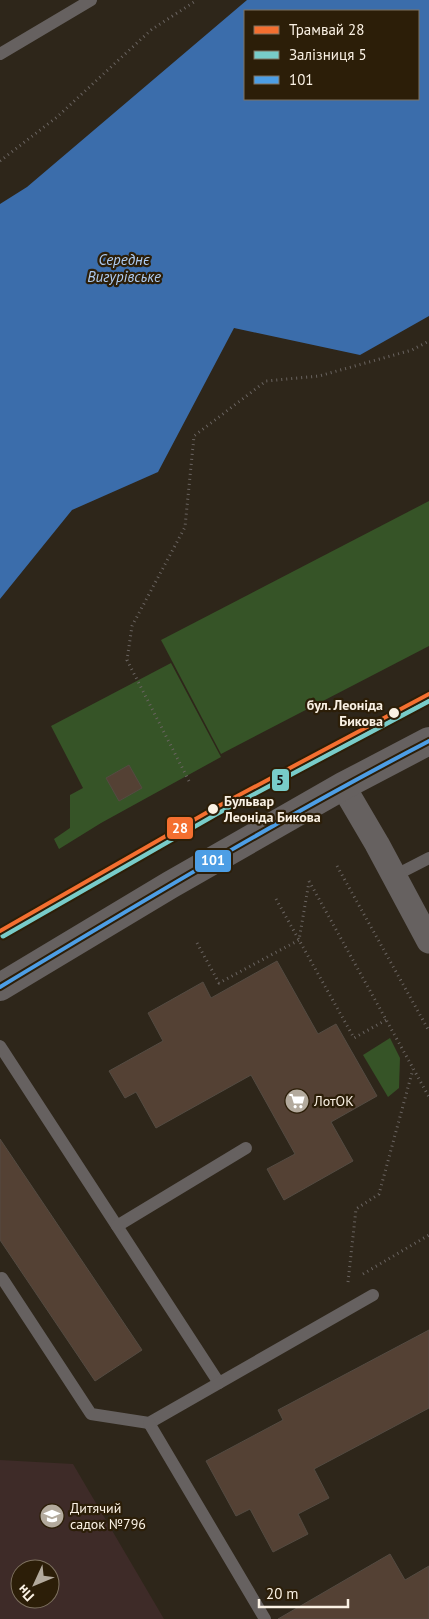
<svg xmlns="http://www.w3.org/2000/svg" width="429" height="1619" viewBox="0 0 429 1619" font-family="'PT Sans',sans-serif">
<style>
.education{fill:#3e2b28;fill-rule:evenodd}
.green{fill:#365427}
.water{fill:#3b6dab;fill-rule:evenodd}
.building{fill:#544134;stroke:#544b42}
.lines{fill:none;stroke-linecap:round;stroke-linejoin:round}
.path{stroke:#6a6461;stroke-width:3;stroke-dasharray:1 4;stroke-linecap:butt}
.service{stroke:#666160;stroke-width:12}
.minor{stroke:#666160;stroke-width:25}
.tertiary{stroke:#666160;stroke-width:28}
.bus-1-casing{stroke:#2c1e08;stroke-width:8}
.bus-1{stroke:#4d9ee5;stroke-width:4}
.rail-1-casing{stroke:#2c1e08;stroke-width:9}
.rail-1{stroke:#78ccc9;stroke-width:5}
.tram-1-casing{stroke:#2c1e08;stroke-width:8}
.tram-1{stroke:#f46f30;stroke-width:4}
.stop-dot{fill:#faf1e4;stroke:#2c1e08;stroke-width:2}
.labels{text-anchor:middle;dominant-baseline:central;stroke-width:4.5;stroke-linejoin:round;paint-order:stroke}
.stop-label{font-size:14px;font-weight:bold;fill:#faf1e4;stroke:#2c1e08;text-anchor:end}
.poi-label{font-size:14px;fill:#faf1e4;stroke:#2c1e08;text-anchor:start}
.water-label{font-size:15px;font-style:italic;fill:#afccf1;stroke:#2c1e08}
.line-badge{stroke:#2c1e08;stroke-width:2}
.badge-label{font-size:14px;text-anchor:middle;font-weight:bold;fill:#fff}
.pale-badge-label{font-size:14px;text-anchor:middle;font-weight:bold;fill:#111}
</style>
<rect width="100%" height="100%" fill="#2e261a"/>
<path class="education" d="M 0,1460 L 73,1464 L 164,1619 L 0,1619 ZM 20,1569 L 50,1569 L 50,1599 L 20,1599 Z"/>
<g class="green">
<polygon points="429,501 429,646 221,754 161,640"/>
<polygon points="171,663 221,757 101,823 59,849 54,839 70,828 70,795 83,788 51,726"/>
<polygon points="390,1038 400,1058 399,1088 388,1097 363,1055"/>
</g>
<path class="water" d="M 247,0 L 429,0 L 429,316 L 360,355 L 234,328 L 158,472 L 72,510 L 0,599 L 0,204 L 27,187 ZM 245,11 L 418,11 L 418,99 L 245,99 Z"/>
<g class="building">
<polygon points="129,765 142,788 119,801 106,778"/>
<polygon points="277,961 318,1034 336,1024 377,1096 331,1122 353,1161 284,1200 267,1169 295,1154 251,1075 156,1128 136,1092 125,1098 109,1071 163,1041 148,1013 203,982 211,998"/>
<polygon points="0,1139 142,1350 95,1381 0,1240"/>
<polygon points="429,1330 429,1408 314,1469 329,1498 298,1514 308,1534 273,1552 250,1509 236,1516 206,1461 283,1420 278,1410"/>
<polygon points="390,1554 405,1580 429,1566 429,1619 278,1619"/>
</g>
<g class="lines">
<g class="path">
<polyline points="0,161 57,117 151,30 197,0"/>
<polyline points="189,781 127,660 132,626 185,527 194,436 266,381 319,376 412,350 429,341"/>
<polyline points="337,866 429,1031"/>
<polyline points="309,881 429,1097"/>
<polyline points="276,899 354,1038 386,1020"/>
<polyline points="197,943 219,983 299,940 309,882"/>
<polyline points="363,1274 429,1235"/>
<polyline points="348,1282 356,1209 379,1194 413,1069"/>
</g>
<g class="service">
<polyline points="0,54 91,0"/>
<polyline points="394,876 429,858"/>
<polyline points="0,1046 219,1383"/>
<polyline points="117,1226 246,1148"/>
<polyline points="0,1279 2,1278 91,1414 149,1423 373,1295"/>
<polyline points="149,1423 265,1619"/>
</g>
<polyline class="minor" points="343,786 377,844 429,941"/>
<polyline class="tertiary" points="0,987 170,885 343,786 429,741"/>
<defs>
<path id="bus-1" d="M 0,987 C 141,902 283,817 429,741"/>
</defs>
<use href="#bus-1" class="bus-1-casing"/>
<use href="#bus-1" class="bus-1"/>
<defs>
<polyline id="rail-1" points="3,936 216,814 429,701"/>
</defs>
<use href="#rail-1" class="rail-1-casing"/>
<use href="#rail-1" class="rail-1"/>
<defs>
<polyline id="tram-1" points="0,931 213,809 429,694"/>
</defs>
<use href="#tram-1" class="tram-1-casing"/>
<use href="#tram-1" class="tram-1"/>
</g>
<defs>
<symbol id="supermarket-disc" viewBox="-11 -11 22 22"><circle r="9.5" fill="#b3aa9d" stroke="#2c1e08"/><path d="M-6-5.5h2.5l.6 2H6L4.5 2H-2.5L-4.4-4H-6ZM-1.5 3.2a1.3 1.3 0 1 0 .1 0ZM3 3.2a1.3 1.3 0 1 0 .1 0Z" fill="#fff"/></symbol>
<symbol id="school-disc" viewBox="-11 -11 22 22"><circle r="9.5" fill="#b3aa9d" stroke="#2c1e08"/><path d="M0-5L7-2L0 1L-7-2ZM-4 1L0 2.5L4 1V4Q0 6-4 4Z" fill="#fff"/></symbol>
</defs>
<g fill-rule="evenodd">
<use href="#supermarket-disc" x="283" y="1087" width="28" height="28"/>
<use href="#school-disc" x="38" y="1502" width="28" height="28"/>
</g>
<g class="stop-dot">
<circle cx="394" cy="713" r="6"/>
<circle cx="213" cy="809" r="6"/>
</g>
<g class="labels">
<g class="stop-label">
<text x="383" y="705">бул. Леоніда<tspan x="383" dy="16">Бикова</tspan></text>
<text x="224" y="801" text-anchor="start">Бульвар<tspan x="224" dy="16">Леоніда Бикова</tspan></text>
</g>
<g class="poi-label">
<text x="314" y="1101">ЛотОК</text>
<text x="70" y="1508">Дитячий<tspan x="70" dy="16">садок №796</tspan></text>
</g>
<g class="water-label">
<text x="124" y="259">Середнє<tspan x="124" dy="17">Вигурівське</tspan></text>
</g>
</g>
<g class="line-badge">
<rect x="271" y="768" width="19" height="24" rx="5" fill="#78ccc9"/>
<rect x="166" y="816" width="28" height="24" rx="5" fill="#f46f30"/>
<rect x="194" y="849" width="38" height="24" rx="5" fill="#4d9ee5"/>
</g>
<g class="badge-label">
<text x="180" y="833">28</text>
<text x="213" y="865">101</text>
</g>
<g class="pale-badge-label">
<text x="280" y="785">5</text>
</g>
<rect x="244" y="10" width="175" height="90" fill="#2c1e08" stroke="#7e7260"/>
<rect x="254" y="26" width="25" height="8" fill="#f46f30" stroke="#7e7260"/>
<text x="289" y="35" font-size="15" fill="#faf1e4">Трамвай 28</text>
<rect x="254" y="51" width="25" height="8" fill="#78ccc9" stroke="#7e7260"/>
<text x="289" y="60" font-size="15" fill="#faf1e4">Залізниця 5</text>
<rect x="254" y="76" width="25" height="8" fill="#4d9ee5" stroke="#7e7260"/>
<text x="289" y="85" font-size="15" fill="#faf1e4">101</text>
<g transform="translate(35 1584) rotate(226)"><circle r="24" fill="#2c1e08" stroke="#7e7260"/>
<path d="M0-4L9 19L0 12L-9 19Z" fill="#b3aa9d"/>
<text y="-8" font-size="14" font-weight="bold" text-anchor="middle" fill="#faf1e4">Пн</text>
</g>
<path d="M259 1599v8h89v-8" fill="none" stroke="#faf1e4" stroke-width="2.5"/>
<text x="266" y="1599" font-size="15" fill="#faf1e4" stroke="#2c1e08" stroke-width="4" paint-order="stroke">20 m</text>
</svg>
